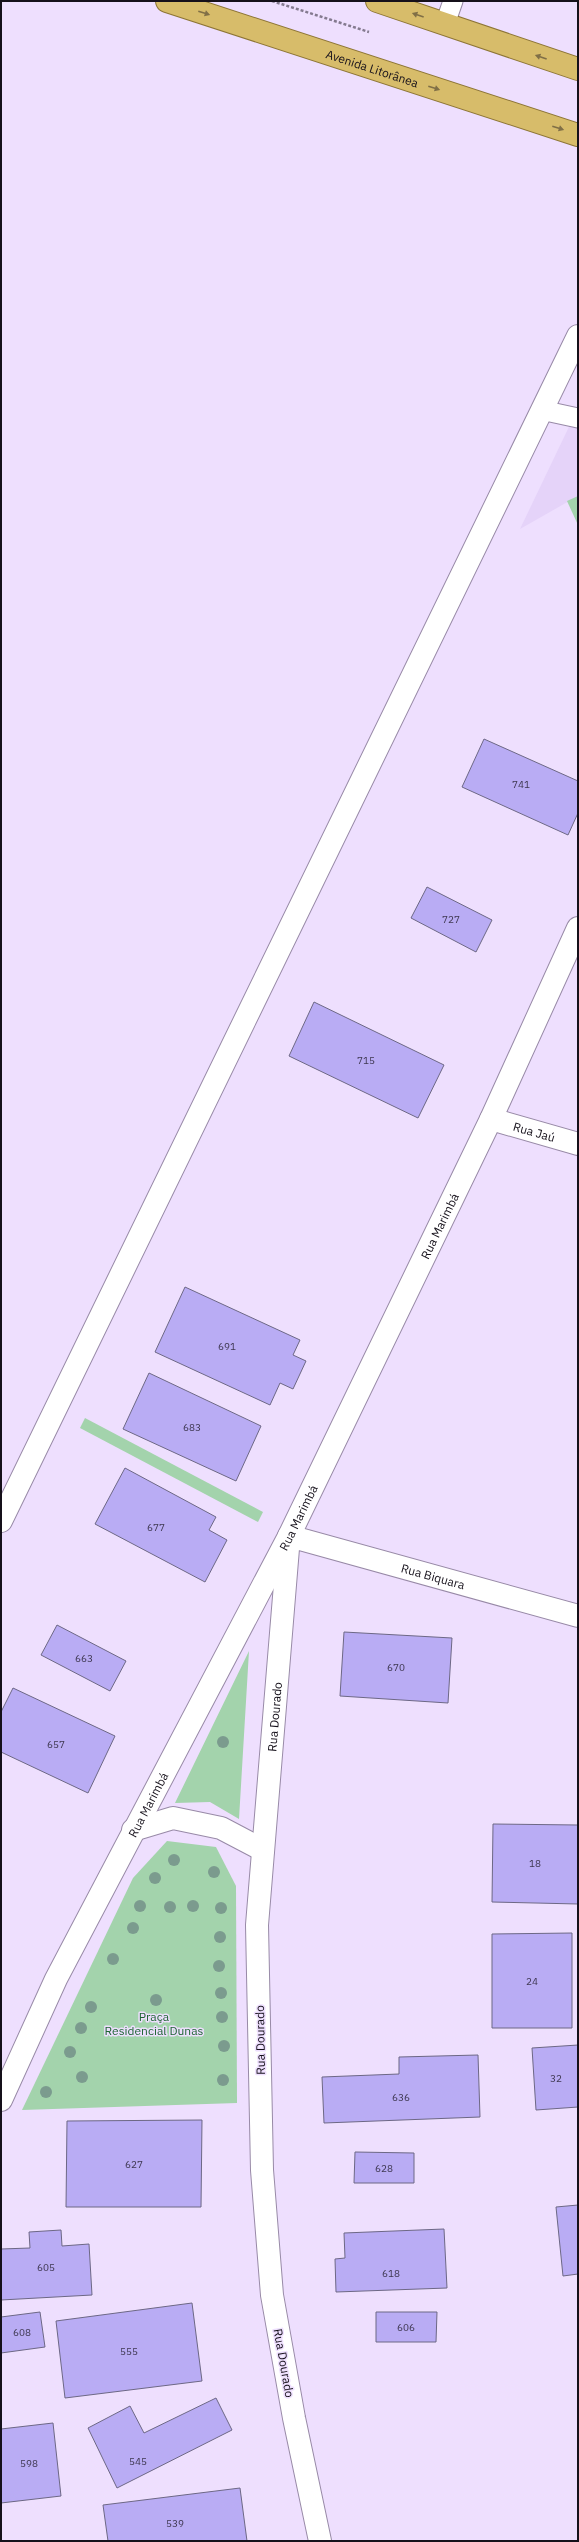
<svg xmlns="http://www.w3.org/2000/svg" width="579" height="2542" viewBox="0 0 579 2542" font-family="'IBM Plex Sans',sans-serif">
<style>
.built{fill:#e5d3f9}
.green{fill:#a3d3ac}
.building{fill:#b9acf4;stroke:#6d6885}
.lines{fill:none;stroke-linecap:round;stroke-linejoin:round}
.service-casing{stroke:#988aa7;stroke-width:21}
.minor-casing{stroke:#988aa7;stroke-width:24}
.tertiary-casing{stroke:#988aa7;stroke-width:24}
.trunk-casing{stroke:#8d7536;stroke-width:24}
.path{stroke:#847a8f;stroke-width:2.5;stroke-dasharray:3 2;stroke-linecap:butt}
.service{stroke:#fff;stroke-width:19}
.minor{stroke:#fff;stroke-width:22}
.tertiary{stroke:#fff;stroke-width:22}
.trunk{stroke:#d7bc6a;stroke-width:22}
.tree{fill:#7b9b8e}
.oneway{fill:#806f46}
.labels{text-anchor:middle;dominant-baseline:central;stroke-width:3;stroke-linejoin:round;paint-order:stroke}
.number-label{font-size:10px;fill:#3e3750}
.street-label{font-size:12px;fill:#15101a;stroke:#eedffe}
.park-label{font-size:12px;fill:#1d6432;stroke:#eedffe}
</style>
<rect width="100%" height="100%" fill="#eedffe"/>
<polygon class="built" points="578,408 578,496 520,529"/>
<g class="green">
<polygon points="578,496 578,525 567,501"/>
<polygon points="85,1418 263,1512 258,1522 80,1428"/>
<polygon points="249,1651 239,1819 210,1802 175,1803"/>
<polygon points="167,1841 216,1847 236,1886 237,2103 22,2110 133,1878"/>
</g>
<g class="building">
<polygon points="484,739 578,781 578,813 568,835 462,787"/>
<polygon points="427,887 492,920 476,952 411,918"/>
<polygon points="314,1002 444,1065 418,1118 289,1056"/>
<polygon points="185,1287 300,1340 293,1355 306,1361 293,1389 280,1383 270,1405 155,1352"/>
<polygon points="149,1373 261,1426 236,1481 123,1429"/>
<polygon points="125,1468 216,1517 209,1530 227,1540 205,1582 95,1524"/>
<polygon points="57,1625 126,1661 110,1691 41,1655"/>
<polygon points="344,1632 452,1638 448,1703 340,1696"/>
<polygon points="13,1688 115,1736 88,1793 1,1752 1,1712"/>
<polygon points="493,1824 578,1825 578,1904 492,1902"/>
<polygon points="572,1933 572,2028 492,2028 492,1934"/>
<polygon points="578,2045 578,2107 536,2110 532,2048"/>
<polygon points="478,2055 480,2117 324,2123 322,2077 399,2074 399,2057"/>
<polygon points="202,2120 201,2207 66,2207 67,2121"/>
<polygon points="355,2152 414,2153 414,2183 354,2183"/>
<polygon points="578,2205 578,2274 563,2276 556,2207"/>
<polygon points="444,2229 447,2288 336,2292 335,2259 345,2258 344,2233"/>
<polygon points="61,2230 62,2246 89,2244 92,2295 1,2300 1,2249 30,2248 29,2232"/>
<polygon points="192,2303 202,2381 65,2398 56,2321"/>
<polygon points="40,2312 45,2347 1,2353 1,2317"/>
<polygon points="376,2312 437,2312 436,2342 376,2342"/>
<polygon points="216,2398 232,2430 117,2488 88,2428 130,2406 144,2433"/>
<polygon points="53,2423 61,2496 1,2503 1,2429"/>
<polygon points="240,2488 247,2541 108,2541 103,2505"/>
</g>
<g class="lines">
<defs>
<g id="service">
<polyline points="445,24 453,1"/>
<polyline points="541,410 578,418"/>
</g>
<g id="minor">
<path id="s1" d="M 491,1119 L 578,1144"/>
<polyline points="133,1830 173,1818 221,1828 263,1850"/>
<path id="s2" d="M 1,2100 L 56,1979 L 289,1536 L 491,1119 L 578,928"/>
<path id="s3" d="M 320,2541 L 294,2418 L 272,2295 L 262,2170 L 257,1925 L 289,1536 L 578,1616"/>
</g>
<polyline id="tertiary" points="1,1521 578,336"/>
<g id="trunk">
<path id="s4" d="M 167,1 L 578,135"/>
<polyline points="377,1 578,69"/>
</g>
</defs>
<use href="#service" class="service-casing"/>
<use href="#minor" class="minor-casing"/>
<use href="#tertiary" class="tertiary-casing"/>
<use href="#trunk" class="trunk-casing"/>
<polyline class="path" points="272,1 369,32"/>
<use href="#service" class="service"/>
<use href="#minor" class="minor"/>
<use href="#tertiary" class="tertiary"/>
<use href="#trunk" class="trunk"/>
</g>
<g class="tree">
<circle cx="223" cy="1742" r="6"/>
<circle cx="174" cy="1860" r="6"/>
<circle cx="214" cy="1872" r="6"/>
<circle cx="155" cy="1878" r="6"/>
<circle cx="140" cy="1906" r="6"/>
<circle cx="193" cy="1906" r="6"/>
<circle cx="170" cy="1907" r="6"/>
<circle cx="221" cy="1908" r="6"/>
<circle cx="133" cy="1928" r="6"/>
<circle cx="220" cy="1937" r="6"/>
<circle cx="113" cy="1959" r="6"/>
<circle cx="219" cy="1966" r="6"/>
<circle cx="221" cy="1993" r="6"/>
<circle cx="156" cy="2000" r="6"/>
<circle cx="91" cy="2007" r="6"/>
<circle cx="222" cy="2017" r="6"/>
<circle cx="81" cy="2028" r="6"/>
<circle cx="224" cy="2046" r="6"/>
<circle cx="70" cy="2052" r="6"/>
<circle cx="82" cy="2077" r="6"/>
<circle cx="223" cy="2080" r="6"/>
<circle cx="46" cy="2092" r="6"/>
</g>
<defs><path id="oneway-solid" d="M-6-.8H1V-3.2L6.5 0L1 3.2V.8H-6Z"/></defs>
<g class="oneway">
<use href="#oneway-solid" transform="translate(204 13) rotate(18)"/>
<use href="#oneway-solid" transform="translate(418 15) rotate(-161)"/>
<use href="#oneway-solid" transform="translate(541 57) rotate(-161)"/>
<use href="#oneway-solid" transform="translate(434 88) rotate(18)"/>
<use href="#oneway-solid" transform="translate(558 128) rotate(18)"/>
</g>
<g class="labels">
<g class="number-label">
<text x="521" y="784">741</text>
<text x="451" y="919">727</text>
<text x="366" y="1060">715</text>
<text x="227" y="1346">691</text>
<text x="192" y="1427">683</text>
<text x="156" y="1527">677</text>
<text x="84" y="1658">663</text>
<text x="396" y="1667">670</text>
<text x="56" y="1744">657</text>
<text x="535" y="1863">18</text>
<text x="532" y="1981">24</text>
<text x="556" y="2078">32</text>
<text x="401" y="2097">636</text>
<text x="134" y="2164">627</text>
<text x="384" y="2168">628</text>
<text x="46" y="2267">605</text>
<text x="391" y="2273">618</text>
<text x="406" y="2327">606</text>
<text x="22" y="2332">608</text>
<text x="129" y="2351">555</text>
<text x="138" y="2461">545</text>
<text x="29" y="2463">598</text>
<text x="175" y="2523">539</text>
</g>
<g class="street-label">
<text stroke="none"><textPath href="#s4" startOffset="216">Avenida Litorânea</textPath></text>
<text stroke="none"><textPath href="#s1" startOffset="45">Rua Jaú</textPath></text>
<text stroke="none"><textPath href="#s2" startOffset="978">Rua Marimbá</textPath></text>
<text stroke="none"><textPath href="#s2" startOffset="654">Rua Marimbá</textPath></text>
<text stroke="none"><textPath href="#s3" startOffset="1161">Rua Biquara</textPath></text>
<text stroke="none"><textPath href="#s3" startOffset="830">Rua Dourado</textPath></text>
<text stroke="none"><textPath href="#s2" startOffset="330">Rua Marimbá</textPath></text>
<text transform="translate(260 2040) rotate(-91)">Rua Dourado</text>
<text transform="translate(284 2363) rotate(80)">Rua Dourado</text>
</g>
<g class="park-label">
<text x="154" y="2016">Praça<tspan x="154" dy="14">Residencial Dunas</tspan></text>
</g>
</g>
<rect width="579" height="2542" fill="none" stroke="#15101a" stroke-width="4"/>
</svg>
